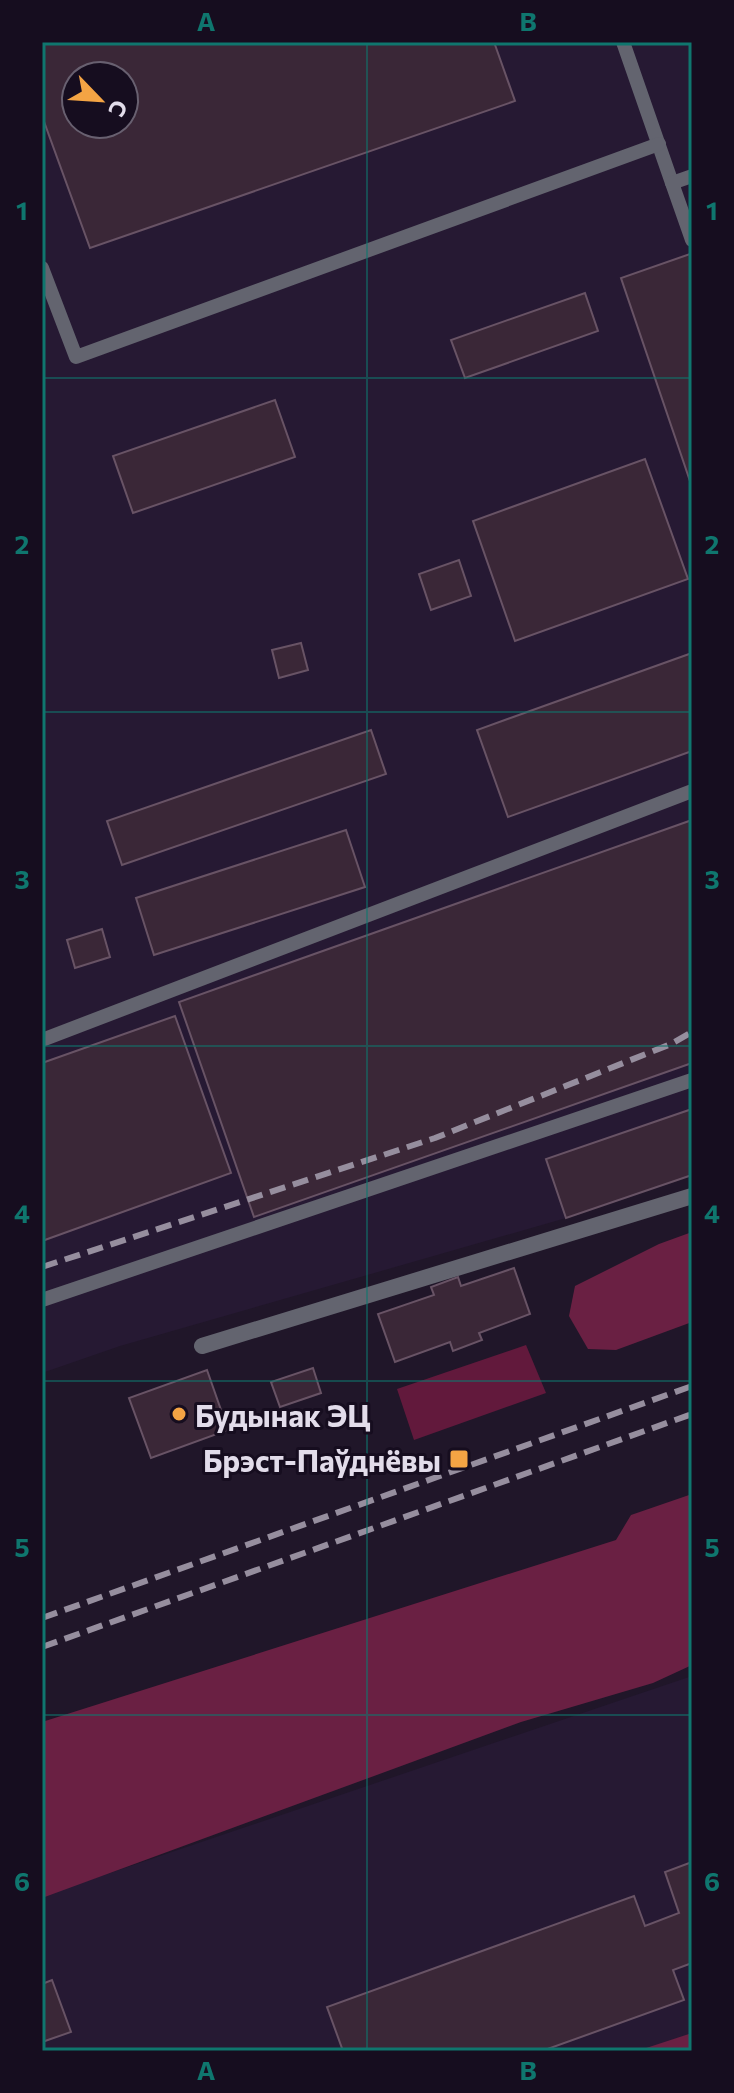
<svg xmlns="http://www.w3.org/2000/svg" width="734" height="2093" viewBox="0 0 734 2093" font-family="Commissioner,sans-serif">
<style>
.built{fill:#261933;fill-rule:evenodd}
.green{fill:#62193c}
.forest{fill:#6a2043}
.building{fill:#3a2737;stroke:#685365;stroke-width:2;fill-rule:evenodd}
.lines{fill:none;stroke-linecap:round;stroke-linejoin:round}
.lane{stroke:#63646f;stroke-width:14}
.street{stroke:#63646f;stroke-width:16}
.rail{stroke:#968e9e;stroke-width:6;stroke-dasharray:16 8;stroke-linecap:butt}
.grid{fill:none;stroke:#0f766e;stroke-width:2;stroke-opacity:0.55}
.poi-dot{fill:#f4a444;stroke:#160d1f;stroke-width:3}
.labels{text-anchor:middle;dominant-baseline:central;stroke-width:6;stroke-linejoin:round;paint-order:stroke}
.poi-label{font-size:30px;font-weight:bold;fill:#e2dcea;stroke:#160d1f;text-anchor:start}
.neatline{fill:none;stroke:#0f766e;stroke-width:3}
.grid-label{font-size:26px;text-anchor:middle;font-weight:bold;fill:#0f766e}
</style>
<rect width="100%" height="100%" fill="#201629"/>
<g class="built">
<path d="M 42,42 L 692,42 L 692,1175 L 566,1218 L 120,1346 L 42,1373 ZM 76,76 L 124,76 L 124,124 L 76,124 Z"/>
<polygon points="692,1676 692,2051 42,2051 42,1896"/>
</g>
<polygon class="green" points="526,1345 546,1393 414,1440 397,1389"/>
<g class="forest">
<polygon points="692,1232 692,1322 616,1350 588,1349 569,1316 575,1286 659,1244"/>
<polygon points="692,1494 692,1665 653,1683 521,1722 42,1898 42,1722 616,1540 631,1515"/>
<polygon points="692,2033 692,2051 637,2051"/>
</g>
<g class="building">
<path d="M 42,42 L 494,42 L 515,101 L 90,248 L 42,116 ZM 76,76 L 124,76 L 124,124 L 76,124 Z"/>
<polygon points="690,254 692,260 692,487 621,278"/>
<polygon points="585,293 598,331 465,378 451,340"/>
<polygon points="275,400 295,457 133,513 113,456"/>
<polygon points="645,459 688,579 515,641 473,521"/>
<polygon points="459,560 471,596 431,610 419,574"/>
<polygon points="301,643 308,670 279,678 272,650"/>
<polygon points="692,653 692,751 508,817 477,730"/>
<polygon points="371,730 386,774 122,865 107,821"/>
<polygon points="692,820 692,1063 254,1217 179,1002"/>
<polygon points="346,830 365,887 154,955 136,898"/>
<polygon points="102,929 110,957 75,968 67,940"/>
<polygon points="175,1016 231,1173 42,1241 42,1063"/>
<polygon points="692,1109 692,1175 566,1218 546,1159"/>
<polygon points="514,1268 530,1314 479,1333 482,1340 453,1351 450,1342 395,1362 378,1314 434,1295 431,1287 458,1277 461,1286"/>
<polygon points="313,1368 321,1393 280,1407 271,1382"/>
<polygon points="207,1370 228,1430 151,1458 129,1398"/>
<polygon points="692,1862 692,1963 673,1970 684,2000 542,2051 343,2051 327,2007 634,1896 645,1926 679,1913 665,1872"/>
<polygon points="52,1980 71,2032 42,2042 42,1984"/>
</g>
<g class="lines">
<g class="lane">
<polyline points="623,42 672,183"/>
<polyline points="692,176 672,183 692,240"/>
<polyline points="42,268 76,357 659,144"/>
<polyline points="42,1040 692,791"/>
<polyline points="42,1300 692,1080"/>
</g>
<polyline class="street" points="202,1346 692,1196"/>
<g class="rail">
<polyline points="42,1267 435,1138 671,1044 692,1032"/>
<polyline points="42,1618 692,1386"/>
<polyline points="42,1647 692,1414"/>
</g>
</g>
<path class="grid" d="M 367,42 L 367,2051M 42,378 L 692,378M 42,712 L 692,712M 42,1046 L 692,1046M 42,1381 L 692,1381M 42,1715 L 692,1715"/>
<g class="poi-dot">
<circle cx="179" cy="1414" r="8"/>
<rect x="449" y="1449" width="20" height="20" rx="4"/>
</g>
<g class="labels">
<g class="poi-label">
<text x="195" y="1414">Будынак ЭЦ</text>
<text x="441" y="1459" text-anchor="end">Брэст-Паўднёвы</text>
</g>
</g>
<rect width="734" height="2093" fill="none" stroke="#160d1f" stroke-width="88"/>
<g transform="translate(100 100) rotate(115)"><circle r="38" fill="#160d1f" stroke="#686070" stroke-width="2"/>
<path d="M0-6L14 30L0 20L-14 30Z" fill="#f4a444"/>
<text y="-12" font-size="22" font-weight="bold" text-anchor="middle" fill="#e2dcea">С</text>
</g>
<rect x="44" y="44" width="646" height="2005" class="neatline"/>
<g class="grid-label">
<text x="206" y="31">A</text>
<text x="528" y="31">B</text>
<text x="22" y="220">1</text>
<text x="712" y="220">1</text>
<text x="22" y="554">2</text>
<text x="712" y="554">2</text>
<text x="22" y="889">3</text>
<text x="712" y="889">3</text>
<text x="22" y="1223">4</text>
<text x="712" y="1223">4</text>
<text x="22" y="1557">5</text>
<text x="712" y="1557">5</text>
<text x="22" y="1891">6</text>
<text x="712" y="1891">6</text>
<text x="206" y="2080">A</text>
<text x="528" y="2080">B</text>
</g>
</svg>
